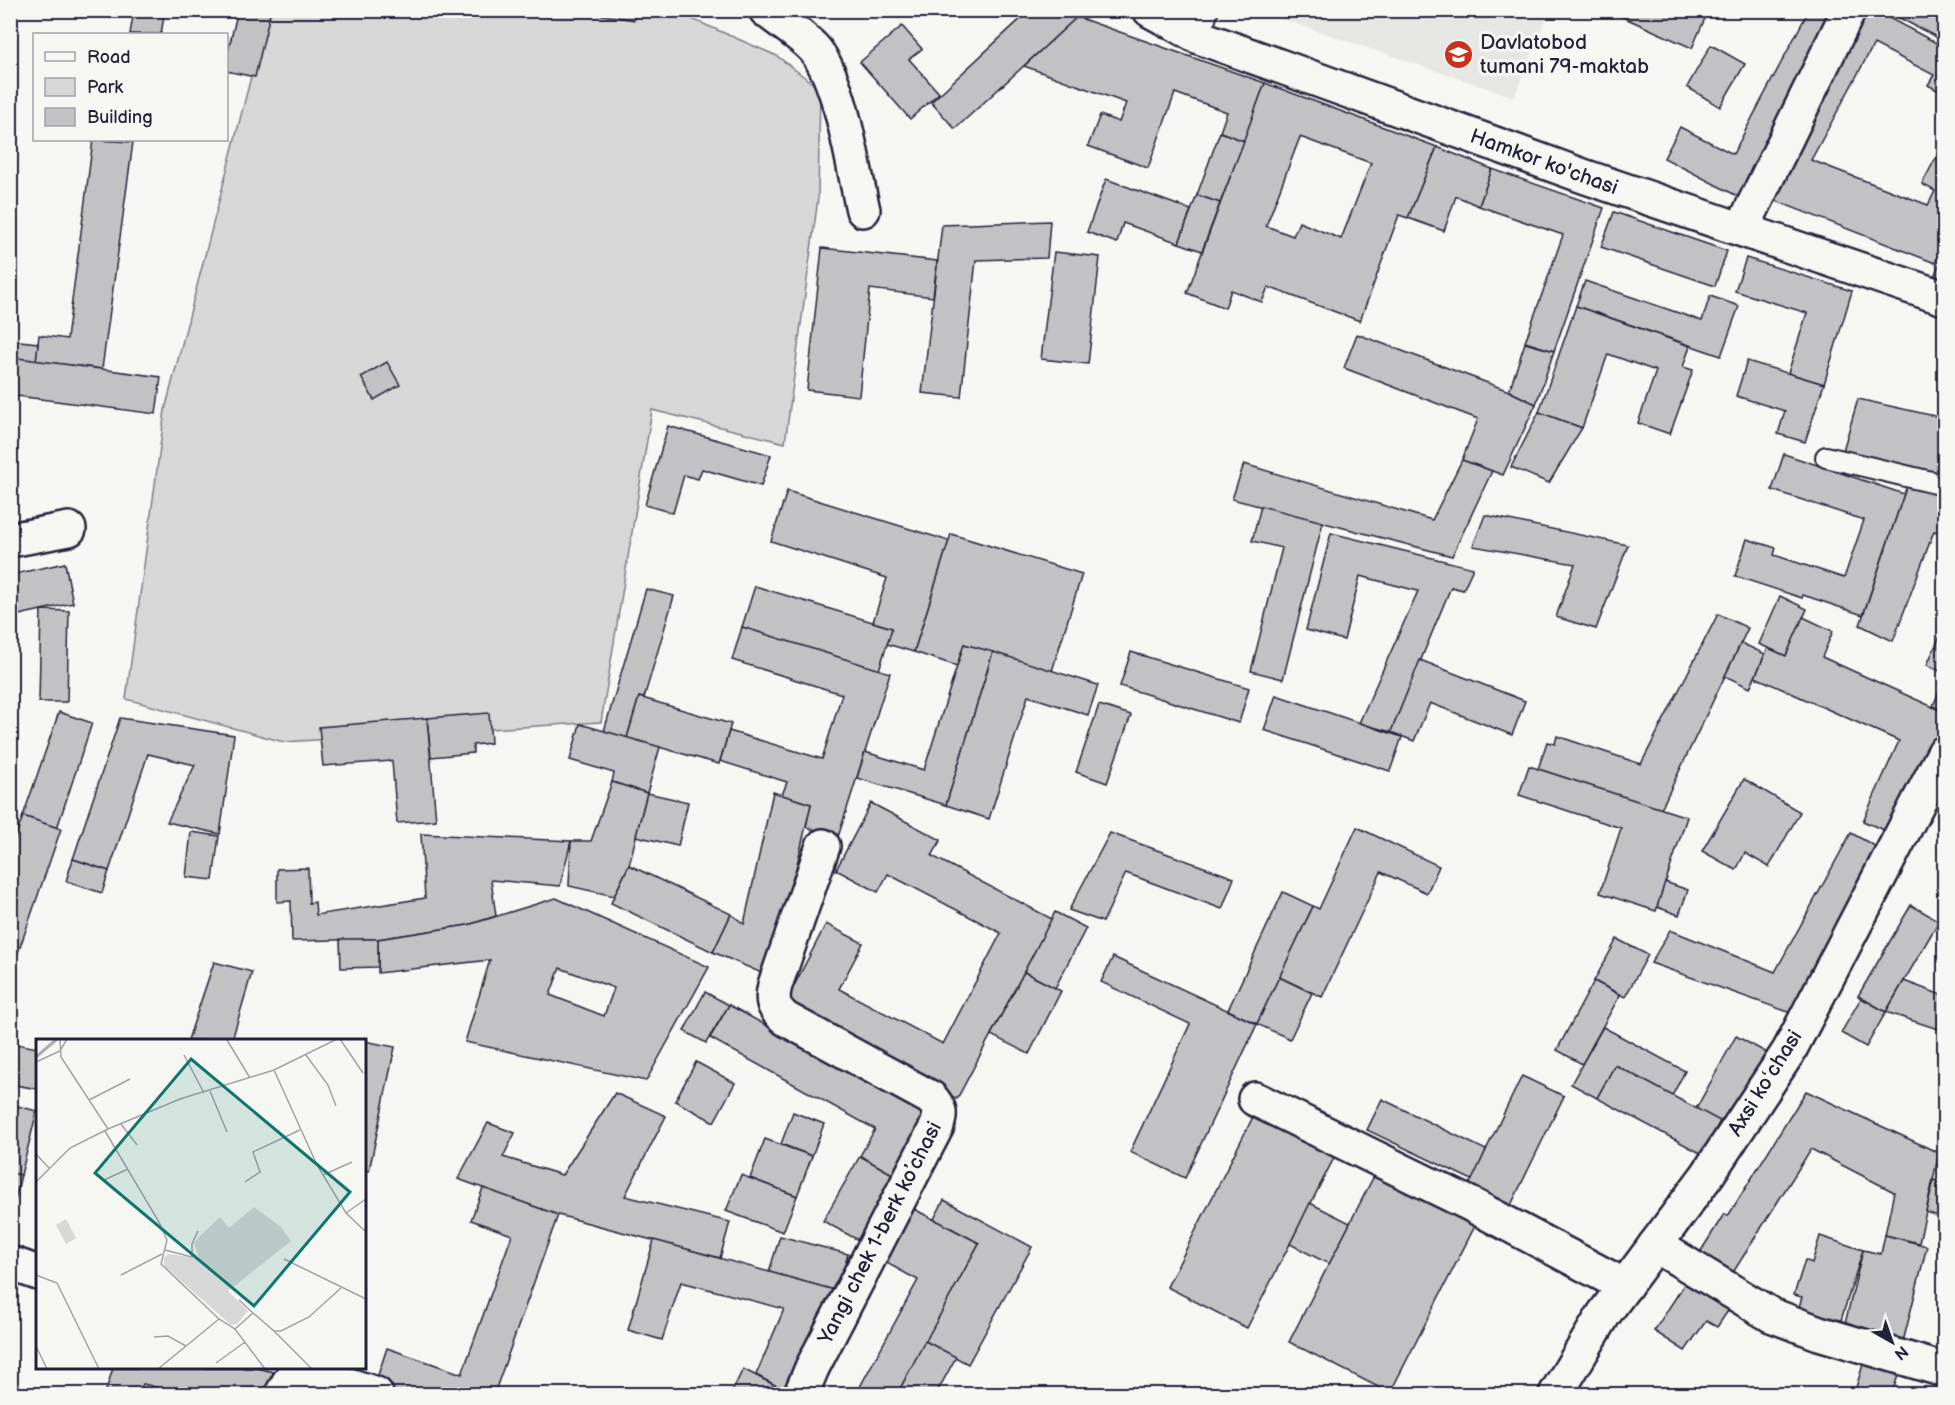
<svg xmlns="http://www.w3.org/2000/svg" width="1955" height="1405" viewBox="0 0 1955 1405" font-family="'Balsamiq Sans',sans-serif">
<style>
.built{fill:#e6e6e4}
.green{fill:#d7d7d7;stroke:#7c7c89;stroke-width:1.5}
.building{fill:#c2c2c4;stroke:#22223b;stroke-width:1.5;fill-rule:evenodd}
.lines{fill:none;stroke-linecap:round;stroke-linejoin:round}
.service-casing{stroke:#22223b;stroke-width:24}
.minor-casing{stroke:#22223b;stroke-width:38}
.tertiary-casing{stroke:#22223b;stroke-width:38}
.service{stroke:#f6f6f2;stroke-width:20}
.minor{stroke:#f6f6f2;stroke-width:33}
.tertiary{stroke:#f6f6f2;stroke-width:33}
.labels{text-anchor:middle;dominant-baseline:central;stroke-width:6;stroke-linejoin:round;paint-order:stroke}
.poi-label{font-size:21px;fill:#22223b;stroke:#f6f6f2;text-anchor:start}
.street-label{font-size:21px;fill:#22223b;stroke:#f6f6f2}
.inset-river{fill:none;stroke:#adadb3;stroke-width:3}
.inset-road{fill:none;stroke:#a1a1a9;stroke-width:1.5}
.view{fill:#0f766e;fill-opacity:0.15;stroke:#0f766e;stroke-width:3}
.inset-edge{fill:none;stroke:#22223b;stroke-width:3}
</style>
<rect width="100%" height="100%" fill="#f6f6f2"/>
<filter id="ink" filterUnits="userSpaceOnUse"><feTurbulence type="fractalNoise" baseFrequency=".0167" numOctaves="2"/><feDisplacementMap in="SourceGraphic" scale="12" xChannelSelector="R" yChannelSelector="G"/><feConvolveMatrix kernelMatrix="1 2 1 2 8 2 1 2 1" color-interpolation-filters="sRGB"/></filter>
<g filter="url(#ink)">
<polygon class="built" points="1258,11 1549,10 1549,11 1514,97"/>
<polygon class="green" points="268,11 699,11 692,19 777,56 820,89 818,198 785,443 652,410 601,722 284,742 126,699 165,410"/>
<g class="building">
<polygon points="134,10 165,10 161,34 130,34"/>
<polygon points="238,10 271,10 255,77 226,71 226,59"/>
<polygon points="570,10 635,10 634,20"/>
<polygon points="1024,10 1071,10 1077,17 955,129 931,102 1027,13"/>
<polygon points="1607,10 1695,10 1706,16 1692,48"/>
<polygon points="1809,10 1845,10 1745,200 1664,158 1680,127 1733,154"/>
<polygon points="1864,10 1874,10 1944,47 1944,94 1928,85 1934,75 1874,44 1811,160 1928,205 1935,191 1922,184 1940,150 1944,152 1944,244 1935,263 1766,197"/>
<polygon points="1884,10 1944,10 1944,41"/>
<polygon points="1077,17 1265,83 1244,141 1220,132 1227,112 1175,93 1148,168 1088,146 1100,115 1119,122 1126,103 1024,66"/>
<polygon points="902,26 922,49 909,59 939,93 910,119 860,62"/>
<polygon points="1711,45 1745,64 1720,107 1687,87"/>
<path d="M 1265,83 L 1437,147 L 1408,218 L 1399,215 L 1360,321 L 1268,287 L 1262,302 L 1231,290 L 1225,308 L 1187,293 ZM 1300,137 L 1371,163 L 1341,239 L 1299,222 L 1293,236 L 1266,226 Z"/>
<polygon points="1220,132 1244,141 1220,203 1197,195"/>
<polygon points="93,140 133,142 102,369 36,361 39,335 67,339"/>
<polygon points="1437,147 1492,169 1479,206 1456,196 1444,231 1408,218"/>
<polygon points="1492,169 1604,208 1554,351 1525,342 1563,235 1479,206"/>
<polygon points="1106,179 1191,210 1179,243 1123,223 1117,243 1087,232"/>
<polygon points="1197,195 1220,203 1202,251 1179,243"/>
<polygon points="1614,212 1727,251 1715,286 1601,247"/>
<polygon points="1050,221 1047,258 976,260 961,397 922,393 942,225"/>
<polygon points="822,248 937,261 933,297 870,289 859,396 807,390"/>
<polygon points="1054,252 1100,257 1088,364 1041,359"/>
<polygon points="1944,254 1944,280 1934,276"/>
<polygon points="1746,258 1852,291 1824,384 1788,373 1807,313 1735,291"/>
<polygon points="1585,281 1702,321 1710,296 1739,306 1721,356 1576,306"/>
<polygon points="1576,306 1690,346 1683,367 1693,370 1670,434 1638,423 1656,371 1608,354 1582,428 1539,412"/>
<polygon points="1357,334 1509,391 1536,404 1503,475 1462,460 1478,419 1344,368"/>
<polygon points="10,340 38,343 36,361 10,357"/>
<polygon points="1525,343 1554,351 1536,404 1509,391"/>
<polygon points="10,357 161,377 156,414 10,395"/>
<polygon points="1747,361 1824,384 1805,442 1778,434 1785,411 1736,396"/>
<polygon points="387,362 400,385 374,400 361,377"/>
<polygon points="1858,399 1944,418 1944,476 1842,454"/>
<polygon points="1539,412 1582,428 1549,483 1511,467"/>
<polygon points="668,426 771,455 761,486 702,469 698,479 684,475 673,513 645,505"/>
<polygon points="1784,454 1904,494 1863,615 1803,595 1802,598 1735,576 1747,539 1776,548 1774,555 1844,578 1864,520 1772,490"/>
<polygon points="1462,460 1492,471 1452,556 1232,499 1244,464 1432,520"/>
<polygon points="1907,485 1944,493 1944,534 1934,531 1893,641 1860,625"/>
<polygon points="787,491 949,541 914,652 887,644 892,628 873,622 887,578 771,541"/>
<polygon points="1261,506 1323,522 1283,679 1251,671 1282,548 1252,541"/>
<polygon points="1485,515 1628,545 1596,629 1556,617 1575,564 1473,546"/>
<polygon points="1331,533 1473,568 1463,590 1451,587 1391,732 1359,723 1418,591 1360,576 1344,640 1306,630"/>
<polygon points="951,534 1082,574 1052,671 964,644 957,666 914,652"/>
<polygon points="65,563 73,603 10,617 10,575"/>
<polygon points="755,586 892,628 879,670 742,627"/>
<polygon points="646,589 674,596 644,698 639,697 627,738 604,731"/>
<polygon points="1780,596 1807,609 1786,656 1759,644"/>
<polygon points="41,610 69,611 67,702 39,702"/>
<polygon points="1718,614 1748,628 1661,809 1538,769 1547,742 1555,744 1557,736 1641,764"/>
<polygon points="1803,617 1833,631 1822,657 1944,712 1944,724 1895,835 1863,821 1899,741 1755,677 1768,648 1786,656"/>
<polygon points="742,627 890,673 838,837 806,827 811,804 782,795 787,782 720,761 729,731 822,759 842,694 732,660"/>
<polygon points="1944,627 1944,673 1927,665"/>
<polygon points="1741,643 1765,654 1750,688 1725,676"/>
<polygon points="964,644 993,652 946,805 857,778 865,752 924,770"/>
<polygon points="993,652 1098,685 1088,715 1028,696 989,819 946,805"/>
<polygon points="1131,652 1249,688 1239,723 1120,686"/>
<polygon points="1420,660 1525,701 1512,735 1430,703 1414,741 1391,732"/>
<polygon points="1944,680 1944,712 1933,706"/>
<polygon points="1276,695 1402,737 1390,771 1264,730"/>
<polygon points="639,697 731,724 719,764 627,738"/>
<polygon points="1099,705 1131,715 1107,783 1076,772"/>
<polygon points="59,712 92,723 57,828 23,816"/>
<polygon points="489,713 491,743 473,745 473,753 431,757 427,718"/>
<polygon points="120,718 234,735 220,834 167,822 195,765 148,754 109,871 73,859"/>
<polygon points="427,718 436,820 397,823 392,761 323,766 319,727"/>
<polygon points="580,724 660,747 647,793 612,782 614,773 570,760"/>
<polygon points="1529,766 1687,817 1656,911 1600,893 1621,828 1519,795"/>
<polygon points="1744,779 1800,812 1769,867 1745,853 1736,870 1702,851"/>
<polygon points="612,782 647,793 629,865 614,896 569,886 571,841 591,841"/>
<polygon points="773,792 811,804 771,977 713,952 731,914 744,924"/>
<polygon points="647,793 688,802 678,846 636,836"/>
<polygon points="871,803 941,840 932,856 1052,919 957,1099 782,1009 826,924 863,943 839,989 943,1044 1001,933 888,874 878,892 836,870"/>
<polygon points="23,816 61,829 13,967 10,967 10,853"/>
<polygon points="1357,827 1439,866 1427,893 1381,872 1322,997 1279,977 1313,906 1319,909"/>
<polygon points="191,832 219,836 213,880 186,877"/>
<polygon points="1110,833 1234,878 1222,909 1126,873 1103,922 1069,910"/>
<polygon points="1851,833 1884,851 1794,1014 1651,963 1670,930 1775,972"/>
<polygon points="421,834 571,841 560,886 491,880 496,916 468,925 378,939 292,941 291,901 277,902 277,869 308,868 309,903 315,902 316,915 425,898"/>
<polygon points="73,859 109,871 102,893 66,881"/>
<polygon points="629,865 731,914 713,952 611,903"/>
<polygon points="1665,882 1688,890 1679,915 1657,907"/>
<polygon points="1283,892 1313,906 1257,1024 1228,1010"/>
<path d="M 556,898 L 709,967 L 646,1081 L 465,1042 L 490,960 L 378,973 L 378,939 L 468,925 ZM 560,968 L 614,988 L 604,1016 L 550,995 Z"/>
<polygon points="1911,905 1939,921 1886,1012 1858,996"/>
<polygon points="1055,912 1086,928 1055,988 1024,972"/>
<polygon points="340,939 378,939 378,967 341,968"/>
<polygon points="1617,939 1648,955 1625,997 1594,981"/>
<polygon points="1113,957 1257,1024 1185,1178 1130,1152 1190,1024 1101,982"/>
<polygon points="214,962 252,972 232,1040 188,1040"/>
<polygon points="1024,972 1061,991 1029,1054 991,1035"/>
<polygon points="1279,977 1312,993 1290,1039 1257,1024"/>
<polygon points="1594,981 1620,995 1582,1064 1557,1050"/>
<polygon points="1904,981 1944,996 1944,1031 1886,1012"/>
<polygon points="705,992 729,1005 706,1043 684,1031"/>
<polygon points="1861,998 1886,1012 1866,1047 1841,1033"/>
<polygon points="729,1005 928,1115 894,1175 860,1156 875,1129 710,1038"/>
<polygon points="1603,1027 1685,1071 1672,1096 1615,1065 1597,1098 1571,1084"/>
<polygon points="1736,1036 1769,1054 1730,1127 1696,1109"/>
<polygon points="364,1041 395,1047 369,1171 364,1170"/>
<polygon points="11,1043 38,1048 38,1089 10,1084"/>
<polygon points="696,1062 735,1083 714,1122 675,1101"/>
<polygon points="1615,1065 1720,1121 1702,1154 1597,1098"/>
<polygon points="1522,1076 1564,1096 1510,1207 1468,1187"/>
<polygon points="1806,1091 1939,1153 1919,1243 1885,1235 1894,1192 1811,1149 1727,1282 1694,1262 1724,1214 1728,1216"/>
<polygon points="615,1093 666,1116 625,1196 730,1222 720,1258 558,1215 458,1179 488,1123 515,1133 503,1157 562,1175"/>
<polygon points="1382,1099 1486,1150 1472,1180 1367,1130"/>
<polygon points="10,1104 37,1111 21,1175 10,1173"/>
<polygon points="1258,1107 1339,1148 1247,1328 1167,1287"/>
<polygon points="793,1112 824,1124 812,1156 781,1144"/>
<polygon points="765,1139 812,1156 797,1196 750,1178"/>
<polygon points="860,1156 894,1175 858,1240 823,1221"/>
<polygon points="1377,1170 1478,1220 1390,1393 1289,1342"/>
<polygon points="10,1173 21,1175 10,1221"/>
<polygon points="741,1175 797,1196 783,1232 726,1211"/>
<polygon points="1934,1180 1944,1183 1944,1218 1926,1212"/>
<polygon points="483,1188 558,1215 494,1394 404,1394 375,1384 387,1348 462,1374 512,1235 471,1220"/>
<polygon points="944,1200 1032,1247 968,1364 925,1341 979,1243 934,1219"/>
<polygon points="1310,1203 1350,1223 1329,1264 1290,1244"/>
<polygon points="912,1208 979,1243 897,1394 856,1394 918,1280 883,1261"/>
<polygon points="1885,1235 1927,1246 1902,1346 1843,1332 1863,1250 1881,1254"/>
<polygon points="780,1236 848,1254 838,1291 769,1272"/>
<polygon points="1820,1236 1863,1250 1837,1333 1795,1320 1802,1297 1794,1295 1805,1260 1812,1263"/>
<polygon points="654,1240 838,1291 792,1394 756,1375 784,1309 681,1282 662,1340 628,1330"/>
<polygon points="1691,1274 1734,1302 1717,1327 1706,1321 1685,1351 1654,1331"/>
<polygon points="925,1341 956,1357 936,1394 910,1394 900,1389"/>
<polygon points="1866,1355 1901,1366 1892,1394 1854,1394"/>
<polygon points="113,1368 257,1368 278,1373 269,1394 183,1394 143,1384 139,1394 105,1394"/>
<polygon points="743,1369 792,1394 731,1394"/>
</g>
<g class="lines">
<defs>
<g id="service">
<polyline points="1199,37 1208,10"/>
<polyline points="1826,457 1944,485"/>
</g>
<g id="minor">
<path d="M 766,10 C 779,21 806,38 816,51 C 842,85 853,167 863,210"/>
<polyline points="1150,10 1199,37 1586,177 1944,298"/>
<polyline points="1742,229 1849,10"/>
<polyline points="10,540 69,529"/>
<polyline points="1255,1099 1470,1204 1625,1286"/>
<polyline points="1655,1245 1771,1315 1819,1333 1944,1370"/>
<polyline points="10,1263 38,1273"/>
<polyline points="297,1368 376,1394"/>
<polyline points="282,1394 297,1368"/>
<path d="M 801,1394 L 812,1368 L 937,1126 C 941,1113 940,1108 931,1098 L 786,1019 C 773,1008 771,1001 775,985 L 823,846"/>
</g>
<polyline id="tertiary" points="1556,1394 1604,1314 1708,1174 1789,1051 1944,753"/>
</defs>
<use href="#service" class="service-casing"/>
<use href="#minor" class="minor-casing"/>
<use href="#tertiary" class="tertiary-casing"/>
<use href="#service" class="service"/>
<use href="#minor" class="minor"/>
<use href="#tertiary" class="tertiary"/>
</g>
</g>
<defs>
<symbol id="school-disc" viewBox="-11 -11 22 22"><circle r="9.5" fill="#c8321e" stroke="#f6f6f2"/><path d="M0-5L7-2L0 1L-7-2ZM-4 1L0 2.5L4 1V4Q0 6-4 4Z" fill="#fff"/></symbol>
</defs>
<g fill-rule="evenodd">
<use href="#school-disc" x="1442" y="38" width="33" height="33"/>
</g>
<g class="labels">
<g class="poi-label">
<text x="1480" y="42">Davlatobod<tspan x="1480" dy="24">tumani 79-maktab</tspan></text>
</g>
<g class="street-label">
<text transform="translate(1544 162) rotate(20)">Hamkor ko'chasi</text>
<text transform="translate(1765 1083) rotate(-58)">Axsi koʻchasi</text>
<text transform="translate(880 1233) rotate(-63)">Yangi chek 1-berk koʼchasi</text>
</g>
</g>
<g transform="translate(36 1039)">
<rect width="330" height="330" fill="#f6f6f2"/>
<path d="M 218,168 L 245,188 L 255,202 L 192,252 L 212,272 L 201,285 L 195,286 L 128,227 L 128,219 L 132,215 L 163,219 L 158,204 L 165,196 L 184,178 L 193,189 ZM 30,180 L 40,199 L 30,205 L 20,186 Z" fill="#d7d7d7"/>
<path class="inset-river" d="M 0,18 L 21,0"/>
<path class="inset-road" d="M 24,0 L 25,18 L 72,90M 304,0 L 327,34M 191,1 L 214,39M 148,16 L 168,54M 270,16 L 292,46 L 300,67M 0,23 L 24,12 L 31,0M 238,31 L 281,126 L 310,174 L 330,193M 174,52 L 191,93M 53,61 L 94,40M 85,85 L 101,106M 69,92 L 123,183 L 131,201 L 125,225 L 183,280 L 199,290 L 229,330M 0,115 L 13,129M 287,136 L 316,123M 68,141 L 92,130M 0,143 L 34,109 L 72,90 L 144,60 L 238,31 L 301,0M 209,143 L 224,133 L 217,113 L 264,91M 310,174 L 330,160M 129,211 L 156,218 L 156,205 L 162,192M 248,220 L 330,260M 0,236 L 21,244 L 63,330M 85,236 L 126,215M 203,261 L 217,274M 199,290 L 217,274 L 238,292 L 245,292 L 273,278 L 305,249M 238,292 L 276,330M 118,298 L 132,297 L 150,307M 0,307 L 11,330M 180,324 L 209,303M 122,330 L 183,280"/>
<path class="view" d="M 155,20 L 314,153 L 218,267 L 59,134 Z"/>
<rect width="330" height="330" class="inset-edge"/>
</g>
<rect width="1955" height="1405" fill="none" stroke="#f6f6f2" stroke-width="36"/>
<rect x="18" y="18" width="1919" height="1369" fill="none" stroke="#22223b" stroke-width="2" filter="url(#ink)"/>
<rect x="33" y="33" width="195" height="108" fill="#f6f6f2" stroke="#a1a1a9" stroke-width="1.5"/>
<rect x="45" y="52" width="30" height="9" fill="#f6f6f2" stroke="#a1a1a9" stroke-width="1.5"/>
<text x="87" y="63" font-size="18" fill="#22223b">Road</text>
<rect x="45" y="78" width="30" height="18" fill="#d7d7d7" stroke="#a1a1a9" stroke-width="1.5"/>
<text x="87" y="93" font-size="18" fill="#22223b">Park</text>
<rect x="45" y="108" width="30" height="18" fill="#c2c2c4" stroke="#a1a1a9" stroke-width="1.5"/>
<text x="87" y="123" font-size="18" fill="#22223b">Building</text>
<g transform="translate(1892 1342) rotate(140)" stroke="#f6f6f2" stroke-width="4.5" paint-order="stroke">
<path d="M0-4.5L10 22L0 15L-10 22Z" fill="#22223b"/>
<text y="-9" font-size="16" font-weight="bold" text-anchor="middle" fill="#22223b">N</text>
</g>
</svg>
